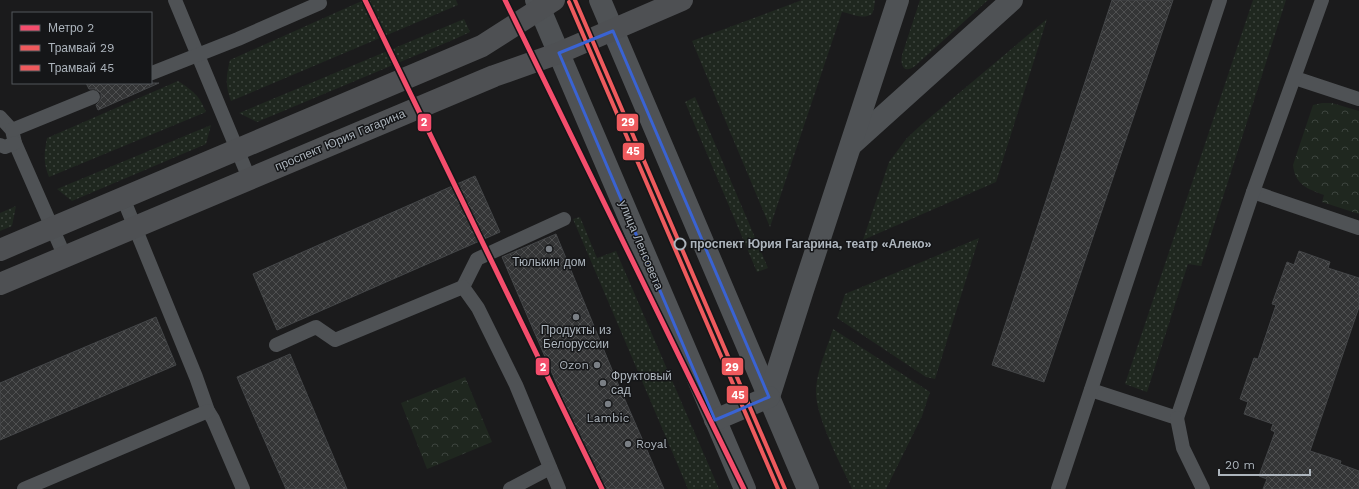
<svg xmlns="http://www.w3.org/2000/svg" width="1359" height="489" viewBox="0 0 1359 489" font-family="'Work Sans',sans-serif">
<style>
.grass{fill:url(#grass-dots)}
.park{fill:url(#park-crowns)}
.building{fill:url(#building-cross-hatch);stroke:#444648}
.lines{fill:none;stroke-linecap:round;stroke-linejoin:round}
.service{stroke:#4f5255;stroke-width:14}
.minor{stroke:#4f5255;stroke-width:22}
.tertiary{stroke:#4f5255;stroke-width:22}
.secondary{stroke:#4e5053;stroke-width:22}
.tram-1-casing{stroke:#151618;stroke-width:7}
.tram-2-casing{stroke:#151618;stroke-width:7}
.tram-1{stroke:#ee5a5d;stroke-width:4}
.tram-2{stroke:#ee5a5d;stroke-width:4}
.metro-1-casing{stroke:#151618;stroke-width:8}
.metro-1{stroke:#f44d6c;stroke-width:5}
.marked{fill:none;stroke:#3a63d3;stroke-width:3;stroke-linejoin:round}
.stop-dot{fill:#151618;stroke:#adb5bd;stroke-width:2}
.poi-dot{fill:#7a7f85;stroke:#151618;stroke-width:1.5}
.labels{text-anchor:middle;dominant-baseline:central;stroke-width:3;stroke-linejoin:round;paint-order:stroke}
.street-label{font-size:12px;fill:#adb5bd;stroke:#151618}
.stop-label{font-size:12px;font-weight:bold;fill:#adb5bd;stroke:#151618;text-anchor:start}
.poi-label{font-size:12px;fill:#adb5bd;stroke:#151618}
.line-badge{stroke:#151618;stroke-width:1.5}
.badge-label{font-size:11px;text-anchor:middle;font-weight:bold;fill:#fff}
</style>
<defs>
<pattern id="grass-dots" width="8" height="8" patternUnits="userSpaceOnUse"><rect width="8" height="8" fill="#1f271f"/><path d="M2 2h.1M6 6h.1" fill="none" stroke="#3d443e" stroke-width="1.8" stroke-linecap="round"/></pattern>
<pattern id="park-crowns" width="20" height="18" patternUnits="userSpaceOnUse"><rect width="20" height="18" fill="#1f271f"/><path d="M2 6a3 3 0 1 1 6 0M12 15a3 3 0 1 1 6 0" fill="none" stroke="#3d443e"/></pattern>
<pattern id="building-cross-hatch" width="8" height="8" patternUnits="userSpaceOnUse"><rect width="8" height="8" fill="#343536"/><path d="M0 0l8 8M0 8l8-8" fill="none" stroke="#4f5051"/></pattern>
</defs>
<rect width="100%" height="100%" fill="#1b1b1c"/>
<g class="grass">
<path d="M 364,0 L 456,0 L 458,5 L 231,101 C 225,85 226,76 230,60 Z"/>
<path d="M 802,0 L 875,0 L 874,8 L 872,14 C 862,20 853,14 842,12 L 770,227 L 692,41 Z"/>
<path d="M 920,0 L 988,0 L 915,66 C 904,74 900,66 902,55 Z"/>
<polygon points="1253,0 1286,0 1201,266 1188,264 1147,392 1125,384"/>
<polygon points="464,19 470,32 455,39 257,122 239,113"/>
<polygon points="1047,19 996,182 863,240 889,162 907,138 921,125"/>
<path d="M 178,81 C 193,91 199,95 206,112 L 49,177 C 43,162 44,154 47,138 Z"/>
<polygon points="695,97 768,268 757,272 685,102"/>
<polygon points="211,125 206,144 72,201 57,189"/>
<polygon points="16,206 12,226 0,231 0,213"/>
<polygon points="580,217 597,258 616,251 719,489 688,489 573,219"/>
<polygon points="979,238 935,379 926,377 837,318 845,294"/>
<path d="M 833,329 L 930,392 L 922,416 L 886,489 L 852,489 C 841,464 814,415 816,388 C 818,368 827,348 833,329 Z"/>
</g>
<g class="park">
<path d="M 1322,103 L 1332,103 L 1359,111 L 1359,214 L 1322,202 L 1324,195 C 1308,189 1295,185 1293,165 L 1313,105 Z"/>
<polygon points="465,377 492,442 427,469 401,403"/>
</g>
<g class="building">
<polygon points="1112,0 1173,0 1044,382 992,365"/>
<polygon points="86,83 159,83 98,110 96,105 99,102 101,99 101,93 95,89 89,89"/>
<polygon points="475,176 500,232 277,330 253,274"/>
<polygon points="556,234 615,377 664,489 602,489 502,257"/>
<polygon points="1299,251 1330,262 1328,268 1359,278 1359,307 1310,451 1341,461 1340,464 1359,471 1359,489 1263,489 1267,479 1259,476 1275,432 1271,430 1273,424 1244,414 1248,402 1240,399 1254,358 1258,359 1276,305 1272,304 1287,262 1294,265"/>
<polygon points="156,317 176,365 0,440 0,383"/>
<polygon points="290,354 347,489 286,489 248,403 237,377"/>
</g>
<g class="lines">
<g class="service">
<polyline points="175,0 249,178"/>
<polyline points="152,73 238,39 320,3"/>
<polyline points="1295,78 1359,99"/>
<polyline points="0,117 12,130 15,143 65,257"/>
<polyline points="12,130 93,97"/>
<polyline points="0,145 5,147 15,143"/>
<polyline points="1253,192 1359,228"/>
<polyline points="123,198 196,377 208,411 213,419 243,489"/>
<polyline points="463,287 477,259 564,219"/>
<polyline points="276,345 316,327 335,340 463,287 478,308 516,385 559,489"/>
<polyline points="1091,390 1177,418 1253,192 1322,0"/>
<polyline points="1177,418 1183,448 1203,489"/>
<polyline points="24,489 208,411"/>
<polyline points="510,489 550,468"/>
<polyline points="1058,489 1220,0"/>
</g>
<polyline class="minor" points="851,145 1012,0"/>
<g class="tertiary">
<polyline points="536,0 745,489"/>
<polyline points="600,0 808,489"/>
<polyline points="769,397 803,290 898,0"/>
<polyline points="715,420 769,397"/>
</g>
<g class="secondary">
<polyline points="0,250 482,46 554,0"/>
<polyline points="0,284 494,76 559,53 682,0"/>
</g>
<defs>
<polyline id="tram-1" points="575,0 785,489"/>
<polyline id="tram-2" points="569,2 778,489"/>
</defs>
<use href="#tram-1" class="tram-1-casing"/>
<use href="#tram-2" class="tram-2-casing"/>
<use href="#tram-1" class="tram-1"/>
<use href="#tram-2" class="tram-2"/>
<defs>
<g id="metro-1">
<polyline points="365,0 602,489"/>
<polyline points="505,0 744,489"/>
</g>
</defs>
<use href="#metro-1" class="metro-1-casing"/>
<use href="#metro-1" class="metro-1"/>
</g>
<path class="marked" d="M 613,31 L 769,397 L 715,420 L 559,53 Z"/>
<circle class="stop-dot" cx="680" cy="244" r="5.5"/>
<g class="poi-dot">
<circle cx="549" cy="249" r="4"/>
<circle cx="576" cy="317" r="4"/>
<circle cx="597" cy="365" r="4"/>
<circle cx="603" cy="383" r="4"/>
<circle cx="608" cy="404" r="4"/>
<circle cx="628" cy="444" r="4"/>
</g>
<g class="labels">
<g class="street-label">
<text transform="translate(340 140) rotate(-23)">проспект Юрия Гагарина</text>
<text transform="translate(641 245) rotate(67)">улица Ленсовета</text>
</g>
<g class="stop-label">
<text x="690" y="244">проспект Юрия Гагарина, театр «Алеко»</text>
</g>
<g class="poi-label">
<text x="549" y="262">Тюлькин дом</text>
<text x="576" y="330">Продукты из<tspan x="576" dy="14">Белоруссии</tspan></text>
<text x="589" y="365" text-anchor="end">Ozon</text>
<text x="611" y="376" text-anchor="start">Фруктовый<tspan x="611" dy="14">сад</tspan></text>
<text x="608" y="418">Lambic</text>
<text x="636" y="444" text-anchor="start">Royal</text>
</g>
</g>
<g class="line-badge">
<rect x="417" y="113" width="15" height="19" rx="4" fill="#f44d6c"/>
<rect x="616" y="113" width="23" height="19" rx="4" fill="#ee5a5d"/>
<rect x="622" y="142" width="23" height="19" rx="4" fill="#ee5a5d"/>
<rect x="535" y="357" width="15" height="19" rx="4" fill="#f44d6c"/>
<rect x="721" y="357" width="23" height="19" rx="4" fill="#ee5a5d"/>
<rect x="726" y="385" width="23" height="19" rx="4" fill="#ee5a5d"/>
</g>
<g class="badge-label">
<text x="424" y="126">2</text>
<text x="628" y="126">29</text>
<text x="633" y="155">45</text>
<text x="543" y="371">2</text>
<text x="732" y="371">29</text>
<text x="738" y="399">45</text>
</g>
<rect x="12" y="12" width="140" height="72" fill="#151618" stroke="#52565a"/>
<rect x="20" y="25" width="20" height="6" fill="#f44d6c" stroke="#52565a"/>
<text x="48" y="32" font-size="12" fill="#adb5bd">Метро 2</text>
<rect x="20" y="45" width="20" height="6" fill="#ee5a5d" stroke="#52565a"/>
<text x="48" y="52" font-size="12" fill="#adb5bd">Трамвай 29</text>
<rect x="20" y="65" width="20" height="6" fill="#ee5a5d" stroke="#52565a"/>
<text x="48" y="72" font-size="12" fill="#adb5bd">Трамвай 45</text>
<path d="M1219 469v6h91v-6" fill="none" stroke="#adb5bd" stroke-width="2"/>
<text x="1225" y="469" font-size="12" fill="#adb5bd" stroke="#151618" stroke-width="3" paint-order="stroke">20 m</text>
</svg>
